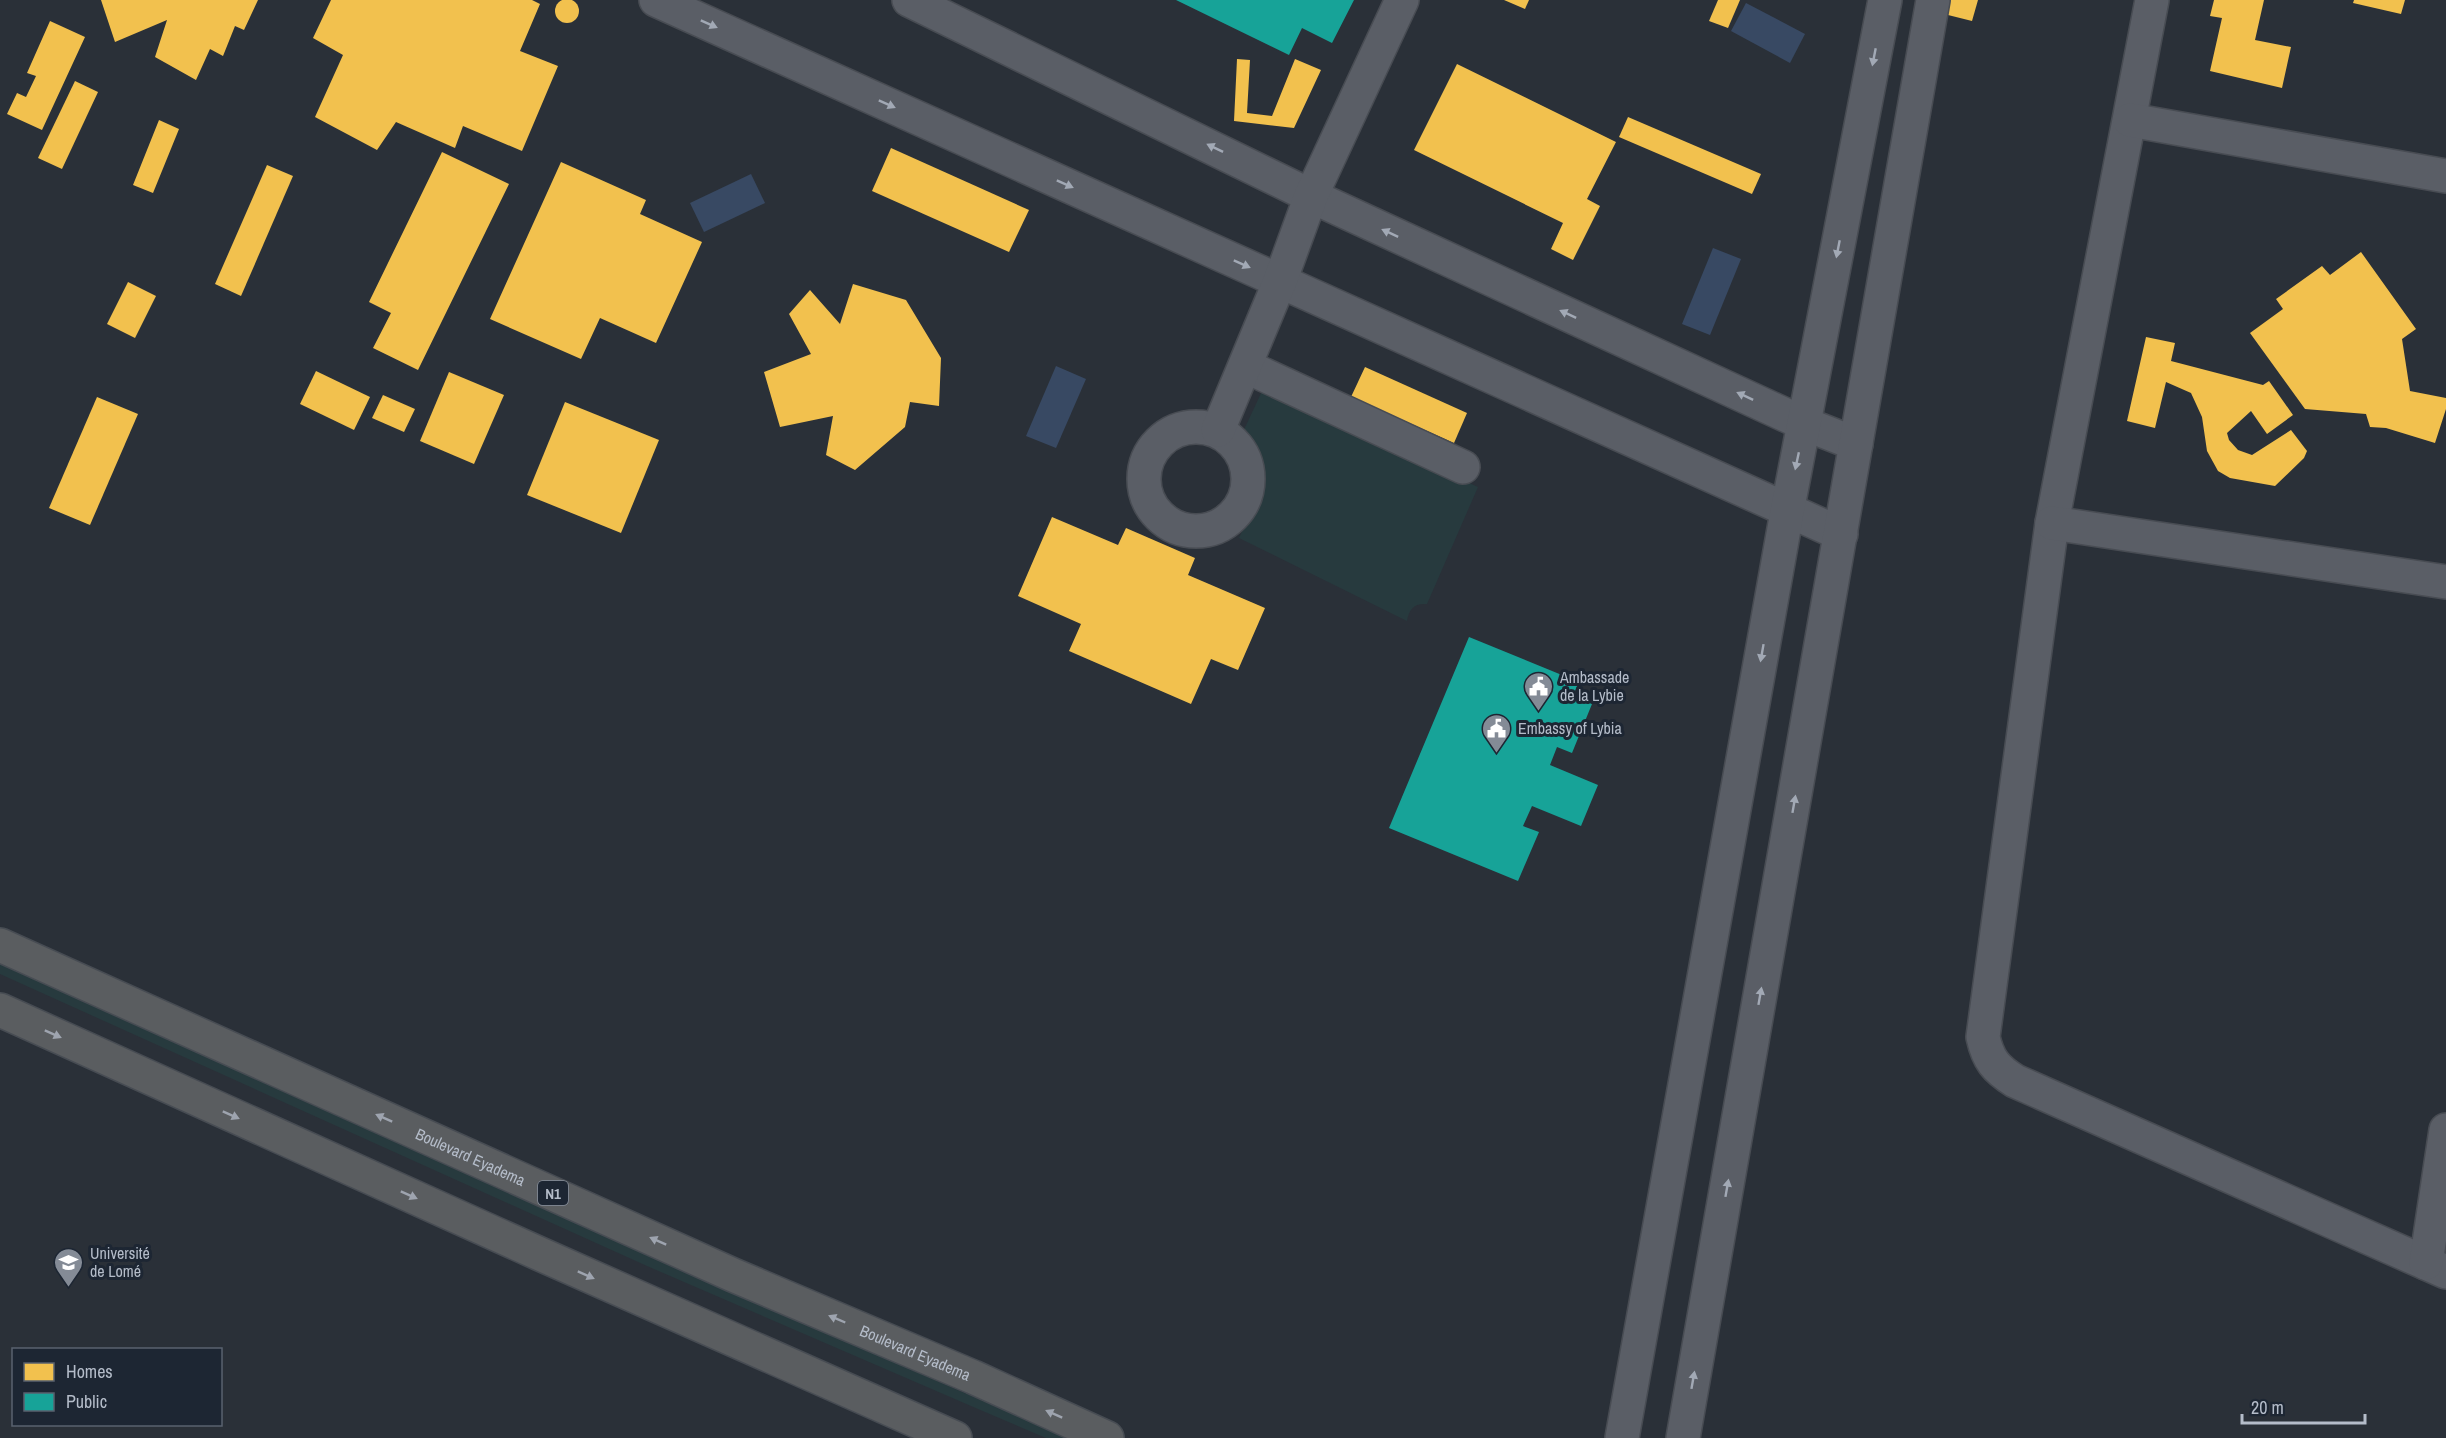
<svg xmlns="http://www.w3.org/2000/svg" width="2446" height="1438" viewBox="0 0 2446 1438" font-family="'Archivo Narrow',sans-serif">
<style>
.green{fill:#273a3e}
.water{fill:#384963}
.homes{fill:#f2c14e}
.public{fill:#17a398}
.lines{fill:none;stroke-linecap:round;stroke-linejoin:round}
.minor-casing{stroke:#484c53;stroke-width:36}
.highway-casing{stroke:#474c53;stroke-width:36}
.minor{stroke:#5a5e66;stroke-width:33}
.highway{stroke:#5a5d60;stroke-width:33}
.oneway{fill:#a2a9b5}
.oneway2{fill:#9ea4af}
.labels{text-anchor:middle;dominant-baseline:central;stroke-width:6;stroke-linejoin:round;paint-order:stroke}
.shield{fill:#1d2633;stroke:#878f9c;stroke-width:1.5}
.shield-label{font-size:15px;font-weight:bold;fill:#b4bcc9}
.poi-label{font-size:16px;fill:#b4bcc9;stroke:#1d2633;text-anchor:start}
.street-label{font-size:16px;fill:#b4bcc9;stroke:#1d2633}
</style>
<rect width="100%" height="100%" fill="#2a3038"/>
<g class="green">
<path d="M 1263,389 L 1478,487 L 1427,604 C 1414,603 1409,609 1407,621 L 1239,538 C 1259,494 1272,478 1242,434 Z"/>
<polygon points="0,958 710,1281 1067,1438 1046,1438 978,1409 647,1266 0,974"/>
</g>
<g class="water">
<polygon points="1746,3 1805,34 1790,63 1731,31"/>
<polygon points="751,174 765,203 704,232 690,203"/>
<polygon points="1713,248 1741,259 1710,335 1682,324"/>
<polygon points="1056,366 1086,379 1056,448 1026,436"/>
</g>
<g class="homes">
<circle cx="567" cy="11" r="12"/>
<polygon points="101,0 258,0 244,30 235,26 223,56 210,49 196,80 155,57 167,20 115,42"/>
<polygon points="331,0 532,0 540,4 520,51 558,66 522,151 463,126 455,148 396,122 377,150 315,117 343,55 313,38"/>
<polygon points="1504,0 1529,0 1525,9"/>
<polygon points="1718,0 1740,0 1728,28 1709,21"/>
<polygon points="1948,0 1978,0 1972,21 1944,14"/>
<polygon points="2214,0 2264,0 2255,40 2291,47 2282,88 2210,71 2222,18 2210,16"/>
<polygon points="2354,0 2405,0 2401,14 2353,3"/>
<polygon points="50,21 85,37 42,130 7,114 17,93 26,97 36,76 27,73"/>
<polygon points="1237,59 1250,60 1247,113 1272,116 1295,59 1321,70 1294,128 1234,121"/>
<polygon points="1457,64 1616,142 1587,199 1600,206 1573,260 1551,249 1563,223 1414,150"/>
<polygon points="75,81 98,92 62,169 38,158"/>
<polygon points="1628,117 1761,174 1752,194 1619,137"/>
<polygon points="159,120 179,129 153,193 133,185"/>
<polygon points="891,148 1029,210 1009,252 872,191"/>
<polygon points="442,152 509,184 418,370 373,348 391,313 369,302"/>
<polygon points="561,162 646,200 640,214 702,242 656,343 600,318 581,359 490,319"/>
<polygon points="267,165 293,176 241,296 215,284"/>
<polygon points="2361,252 2416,329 2402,339 2410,391 2446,398 2446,409 2435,443 2386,428 2370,427 2366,414 2305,409 2250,333 2283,309 2276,299 2322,266 2330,275"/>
<polygon points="128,282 156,296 135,338 107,324"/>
<polygon points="853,284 906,300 941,358 939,406 910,402 905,427 855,470 826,455 833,416 780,427 764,372 811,354 789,314 810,290 840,324"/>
<polygon points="2146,337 2175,343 2171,361 2263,385 2269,381 2293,415 2267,434 2251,411 2227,433 2229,440 2238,450 2252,455 2291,430 2307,451 2304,458 2275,486 2230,478 2218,471 2207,451 2202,417 2191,393 2166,382 2155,428 2127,421"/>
<polygon points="1365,367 1467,413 1454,443 1351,397"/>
<polygon points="316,371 370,397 354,430 300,404"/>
<polygon points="449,372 504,395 474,464 420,441"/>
<polygon points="383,395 415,409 404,432 372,418"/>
<polygon points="97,397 138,414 90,525 49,508"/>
<polygon points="565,402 659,440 621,533 527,495"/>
<polygon points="1052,517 1118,545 1126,528 1195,558 1188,575 1265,608 1238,670 1211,659 1191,704 1069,651 1081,624 1018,596"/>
</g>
<g class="public">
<polygon points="1176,0 1354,0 1332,43 1302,28 1289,55"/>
<polygon points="1469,637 1579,682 1572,697 1592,704 1572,753 1557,747 1550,765 1598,785 1581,826 1532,806 1523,826 1539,832 1518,881 1389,828"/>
</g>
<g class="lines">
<defs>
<g id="minor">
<polyline points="656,0 1841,534"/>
<polyline points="909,0 1311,196 1805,424 1856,444"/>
<path d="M 2152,0 L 2052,523 L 1983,1037 C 1988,1060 1996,1069 2015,1081 L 2446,1272"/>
<polyline points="2130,120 2446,176"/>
<polyline points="1245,366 1463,467"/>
<circle cx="1196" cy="479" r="52"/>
<polyline points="1218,430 1280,281 1311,196 1402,0"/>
<polyline points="2052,523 2446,582"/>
<polyline points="2426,1263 2446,1130"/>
<polyline points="1622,1438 1787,512 1885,0"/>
<polyline points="1683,1438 1933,0"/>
</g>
<g id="highway">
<path id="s1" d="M 0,945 L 733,1275 L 973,1377 L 1107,1438"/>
<polyline points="0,1010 540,1254 955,1438"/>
</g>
</defs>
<use href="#minor" class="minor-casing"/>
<use href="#highway" class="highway-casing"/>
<use href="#minor" class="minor"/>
<use href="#highway" class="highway"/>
</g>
<defs><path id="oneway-solid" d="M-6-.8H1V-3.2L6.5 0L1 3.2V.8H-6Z" transform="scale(1.5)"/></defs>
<g class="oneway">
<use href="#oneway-solid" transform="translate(709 24) rotate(24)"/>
<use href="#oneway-solid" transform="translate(1874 57) rotate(101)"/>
<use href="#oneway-solid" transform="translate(887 104) rotate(24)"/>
<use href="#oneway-solid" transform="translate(1215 148) rotate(-154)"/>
<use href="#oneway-solid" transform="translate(1065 184) rotate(24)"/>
<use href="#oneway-solid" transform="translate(1390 233) rotate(-155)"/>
<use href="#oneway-solid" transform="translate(1838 249) rotate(101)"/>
<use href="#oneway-solid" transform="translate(1242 264) rotate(24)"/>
<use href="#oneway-solid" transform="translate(1568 314) rotate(-155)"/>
<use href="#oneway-solid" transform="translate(1745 396) rotate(-155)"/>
<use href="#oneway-solid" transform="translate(1797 461) rotate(102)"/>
<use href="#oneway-solid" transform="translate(1762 653) rotate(100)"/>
<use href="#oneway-solid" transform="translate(1794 804) rotate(-80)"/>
<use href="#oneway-solid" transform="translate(1760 996) rotate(-80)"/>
<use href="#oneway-solid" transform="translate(1727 1188) rotate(-80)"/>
<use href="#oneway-solid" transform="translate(1693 1380) rotate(-80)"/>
</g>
<g class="oneway2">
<use href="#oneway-solid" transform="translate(53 1034) rotate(24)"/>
<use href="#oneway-solid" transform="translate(231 1115) rotate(24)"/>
<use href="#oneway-solid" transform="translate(384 1118) rotate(-156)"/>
<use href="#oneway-solid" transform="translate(409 1195) rotate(24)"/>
<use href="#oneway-solid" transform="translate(658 1241) rotate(-156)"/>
<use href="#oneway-solid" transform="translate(586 1275) rotate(24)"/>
<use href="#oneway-solid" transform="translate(837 1319) rotate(-157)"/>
<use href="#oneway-solid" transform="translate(1054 1414) rotate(-156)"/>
</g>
<defs>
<symbol id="civic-pin" viewBox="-11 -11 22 30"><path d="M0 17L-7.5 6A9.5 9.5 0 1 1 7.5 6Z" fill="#848b96" stroke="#1d2633"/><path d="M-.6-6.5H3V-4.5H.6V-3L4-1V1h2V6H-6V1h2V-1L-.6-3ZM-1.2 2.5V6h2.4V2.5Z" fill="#fff"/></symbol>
<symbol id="university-pin" viewBox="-11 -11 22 30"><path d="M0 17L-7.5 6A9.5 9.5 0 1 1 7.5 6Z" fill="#848b96" stroke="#1d2633"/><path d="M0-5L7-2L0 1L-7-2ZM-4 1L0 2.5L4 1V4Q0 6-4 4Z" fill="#fff"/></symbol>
</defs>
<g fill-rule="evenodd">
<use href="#civic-pin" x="1522" y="670" width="33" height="45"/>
<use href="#civic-pin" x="1480" y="712" width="33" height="45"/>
<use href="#university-pin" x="52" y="1246" width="33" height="45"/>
</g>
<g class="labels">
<rect class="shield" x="538" y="1181" width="30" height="24" rx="4.5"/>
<g class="shield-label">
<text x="553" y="1193">N1</text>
</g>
<g class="poi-label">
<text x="1560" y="677">Ambassade<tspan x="1560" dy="18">de la Lybie</tspan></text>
<text x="1518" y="728">Embassy of Lybia</text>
<text x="90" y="1253">Université<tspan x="90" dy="18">de Lomé</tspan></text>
</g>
<g class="street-label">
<text stroke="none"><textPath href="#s1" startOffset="516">Boulevard Eyadema</textPath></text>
<text stroke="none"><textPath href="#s1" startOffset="1002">Boulevard Eyadema</textPath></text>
</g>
</g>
<rect x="12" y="1348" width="210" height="78" fill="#1d2633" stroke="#59626f" stroke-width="1.5"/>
<rect x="24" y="1363" width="30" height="18" fill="#f2c14e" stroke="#59626f" stroke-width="1.5"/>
<text x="66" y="1378" font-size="18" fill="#b4bcc9">Homes</text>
<rect x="24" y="1393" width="30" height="18" fill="#17a398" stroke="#59626f" stroke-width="1.5"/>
<text x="66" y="1408" font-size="18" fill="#b4bcc9">Public</text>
<path d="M2242 1414v9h123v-9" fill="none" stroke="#b4bcc9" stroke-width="3"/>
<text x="2251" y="1414" font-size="18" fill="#b4bcc9" stroke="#1d2633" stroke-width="4.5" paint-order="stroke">20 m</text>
</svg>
